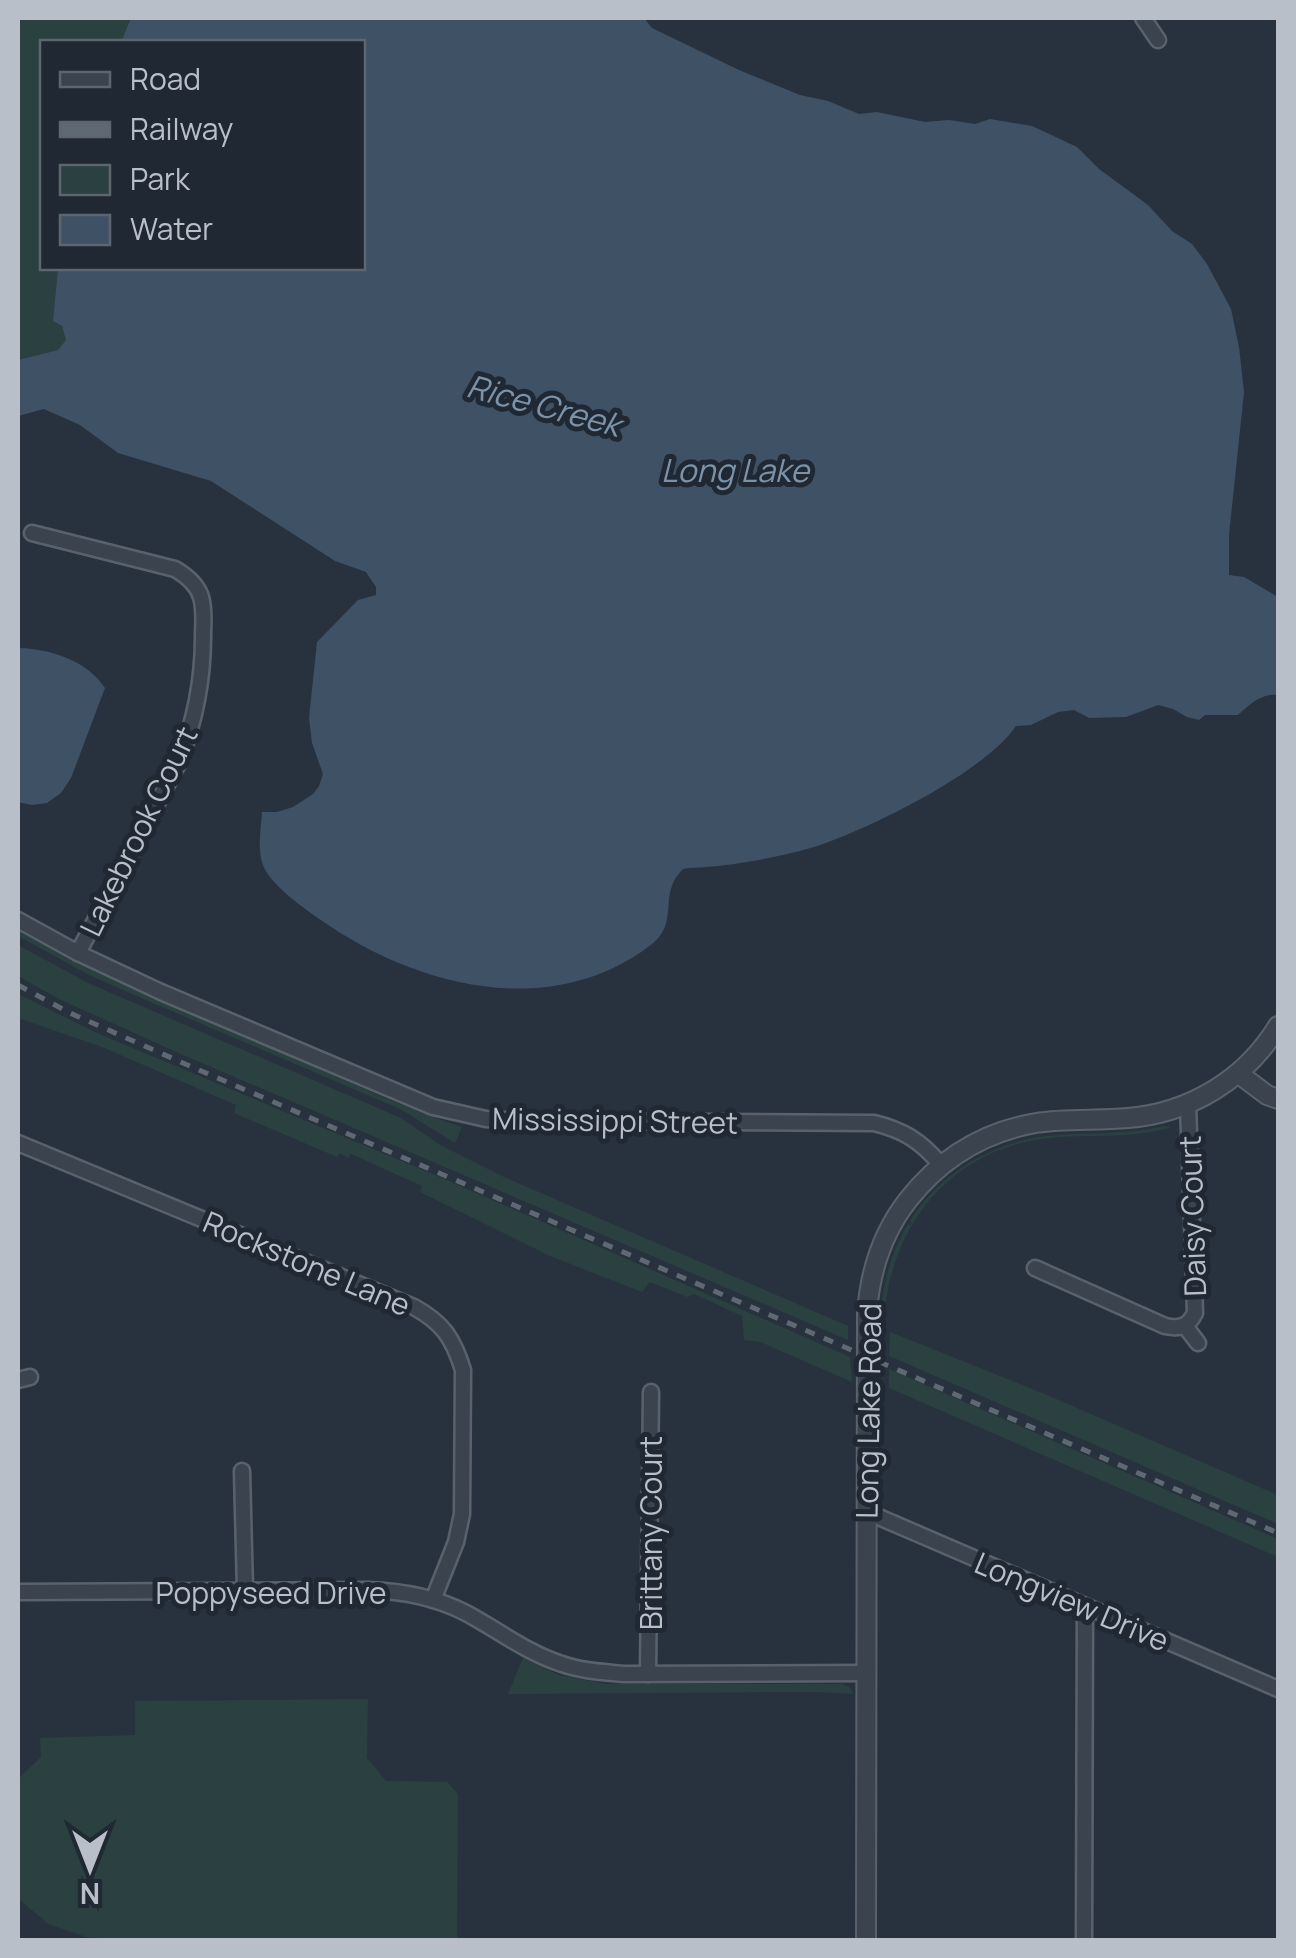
<svg xmlns="http://www.w3.org/2000/svg" width="1296" height="1958" viewBox="0 0 1296 1958" font-family="Manrope,sans-serif">
<style>
.green{fill:#2b4040}
.water{fill:#3f5165}
.lines{fill:none;stroke-linecap:round;stroke-linejoin:round}
.minor-casing{stroke:#59626c;stroke-width:19}
.tertiary-casing{stroke:#59626c;stroke-width:22}
.minor{stroke:#3b444e;stroke-width:14}
.tertiary{stroke:#3b444e;stroke-width:18}
.rail{stroke:#5e6974;stroke-width:5;stroke-dasharray:10 10;stroke-linecap:butt}
.labels{text-anchor:middle;dominant-baseline:central;stroke-width:10;stroke-linejoin:round;paint-order:stroke}
.street-label{font-size:30px;fill:#b8bfc9;stroke:#202933}
.water-label{font-size:32px;font-style:italic;fill:#7b92a9;stroke:#202933}
</style>
<rect width="100%" height="100%" fill="#28323e"/>
<g class="green">
<polygon points="18,18 131,18 121,42 42,42 42,268 58,268 53,321 62,326 67,340 58,350 18,360"/>
<path d="M 18,931 C 103,978 194,1016 284,1054 C 343,1079 401,1107 462,1127 L 455,1143 L 400,1109 L 132,994 L 87,974 L 18,936 Z"/>
<polygon points="18,945 88,983 401,1118 440,1145 504,1177 848,1326 848,1340 174,1051 59,999 18,976"/>
<polygon points="18,994 97,1033 440,1177 850,1357 852,1382 760,1342 744,1340 742,1316 694,1294 687,1297 650,1282 642,1292 550,1256 420,1192 422,1186 351,1154 348,1158 340,1153 337,1157 234,1113 236,1105 102,1047 18,1018"/>
<path d="M 1164,1126 L 1172,1127 C 1132,1139 1091,1134 1050,1138 C 949,1148 886,1230 884,1327 L 880,1327 C 881,1290 889,1256 908,1224 L 911,1225 L 910,1221 C 942,1170 998,1139 1057,1135 C 1093,1132 1129,1135 1164,1126 Z"/>
<polygon points="890,1332 1047,1395 1278,1495 1278,1524 889,1356"/>
<polygon points="889,1369 1278,1539 1278,1557 889,1388"/>
<polygon points="523,1658 559,1675 606,1684 842,1684 850,1687 853,1694 813,1692 508,1694"/>
<polygon points="368,1699 367,1758 386,1781 447,1782 458,1794 457,1940 130,1940 86,1937 48,1924 20,1900 18,1895 18,1779 41,1757 40,1738 135,1735 135,1701"/>
</g>
<g class="water">
<path d="M 131,18 L 644,18 L 652,28 L 739,70 L 800,95 L 828,101 L 859,114 L 877,112 L 925,122 L 949,120 L 975,124 L 990,119 L 1032,126 L 1077,147 L 1099,169 L 1148,205 L 1172,231 L 1192,244 L 1207,264 L 1231,309 L 1239,347 L 1244,392 L 1229,535 L 1229,575 L 1244,577 L 1278,597 L 1278,695 C 1261,693 1251,704 1238,715 L 1205,715 L 1199,720 L 1187,717 L 1173,709 L 1158,705 L 1126,717 L 1089,718 L 1074,710 L 1058,712 L 1031,725 L 1016,726 C 986,771 873,827 820,845 C 791,855 737,865 706,867 C 698,868 691,867 683,869 C 680,873 676,876 674,881 C 663,902 676,925 652,944 C 551,1023 413,986 318,918 C 302,907 269,883 263,865 C 257,850 261,828 262,812 L 277,812 L 293,807 L 313,794 L 319,786 L 323,774 L 312,743 L 309,718 L 317,642 L 358,600 L 376,595 L 376,587 L 366,572 L 335,561 L 211,481 L 118,453 L 80,425 L 44,409 L 18,416 L 18,360 L 58,350 L 66,340 L 62,326 L 53,321 L 58,268 L 362,268 L 362,42 L 121,42 Z"/>
<path d="M 18,648 C 51,649 86,660 105,688 L 71,778 L 61,793 L 47,803 L 32,805 L 18,802 Z"/>
</g>
<g class="lines">
<defs>
<g id="minor">
<polyline points="1143,18 1158,40"/>
<path d="M 32,533 L 175,569 C 187,576 197,584 201,597 C 205,610 203,624 203,637 C 203,682 195,721 179,762 L 78,953"/>
<path d="M 18,920 L 78,953 L 161,992 L 433,1107 L 486,1119 L 526,1121 L 874,1123 C 903,1130 921,1141 940,1164"/>
<path d="M 18,1143 L 414,1307 C 443,1323 453,1338 463,1370 L 462,1514 L 456,1542 L 433,1600"/>
<path d="M 1035,1268 L 1165,1326 C 1180,1329 1188,1327 1195,1313 L 1188,1104"/>
<polyline points="1185,1326 1198,1343"/>
<polyline points="18,1380 30,1377"/>
<polyline points="242,1471 245,1591"/>
<polyline points="867,1512 1278,1689"/>
<path d="M 18,1592 L 368,1590 C 403,1591 435,1597 466,1613 C 498,1630 527,1653 562,1664 C 582,1671 603,1672 624,1674 L 866,1673"/>
<polyline points="648,1674 651,1392"/>
<polyline points="1084,1940 1085,1606"/>
</g>
<g id="tertiary">
<polyline points="1239,1074 1267,1095 1278,1099"/>
<path d="M 866,1940 L 867,1313 C 870,1271 883,1232 908,1200 C 941,1158 984,1132 1036,1123 C 1066,1118 1097,1121 1128,1118 C 1190,1113 1246,1079 1278,1026"/>
</g>
</defs>
<use href="#minor" class="minor-casing"/>
<use href="#tertiary" class="tertiary-casing"/>
<use href="#minor" class="minor"/>
<use href="#tertiary" class="tertiary"/>
<polyline class="rail" points="18,985 70,1013 192,1067 1278,1533"/>
</g>
<g class="labels">
<g class="street-label">
<text transform="translate(138 831) rotate(-64)">Lakebrook Court</text>
<text transform="translate(615 1120) rotate(1)">Mississippi Street</text>
<text transform="translate(1192 1216) rotate(-92)">Daisy Court</text>
<text transform="translate(307 1263) rotate(23)">Rockstone Lane</text>
<text transform="translate(868 1411) rotate(-89)">Long Lake Road</text>
<text transform="translate(650 1533) rotate(-90)">Brittany Court</text>
<text x="271" y="1592">Poppyseed Drive</text>
<text transform="translate(1072 1601) rotate(23)">Longview Drive</text>
</g>
<g class="water-label">
<text transform="translate(544 405) rotate(15)">Rice Creek</text>
<text x="735" y="470">Long Lake</text>
</g>
</g>
<rect width="1296" height="1958" fill="none" stroke="#b8bfc9" stroke-width="40"/>
<rect x="40" y="40" width="325" height="230" fill="#202933" stroke="#5d656f" stroke-width="2.5"/>
<rect x="60" y="72" width="50" height="15" fill="#3b444e" stroke="#5d656f" stroke-width="2.5"/>
<text x="130" y="90" font-size="30" fill="#b8bfc9">Road</text>
<rect x="60" y="122" width="50" height="15" fill="#5e6974" stroke="#5d656f" stroke-width="2.5"/>
<text x="130" y="140" font-size="30" fill="#b8bfc9">Railway</text>
<rect x="60" y="165" width="50" height="30" fill="#2b4040" stroke="#5d656f" stroke-width="2.5"/>
<text x="130" y="190" font-size="30" fill="#b8bfc9">Park</text>
<rect x="60" y="215" width="50" height="30" fill="#3f5165" stroke="#5d656f" stroke-width="2.5"/>
<text x="130" y="240" font-size="30" fill="#b8bfc9">Water</text>
<g transform="translate(90 1868) rotate(180)" stroke="#202933" stroke-width="8" paint-order="stroke">
<path d="M0-8L18 38L0 25L-18 38Z" fill="#b8bfc9"/>
<text y="-15" font-size="28" font-weight="bold" text-anchor="middle" fill="#b8bfc9">N</text>
</g>
</svg>
